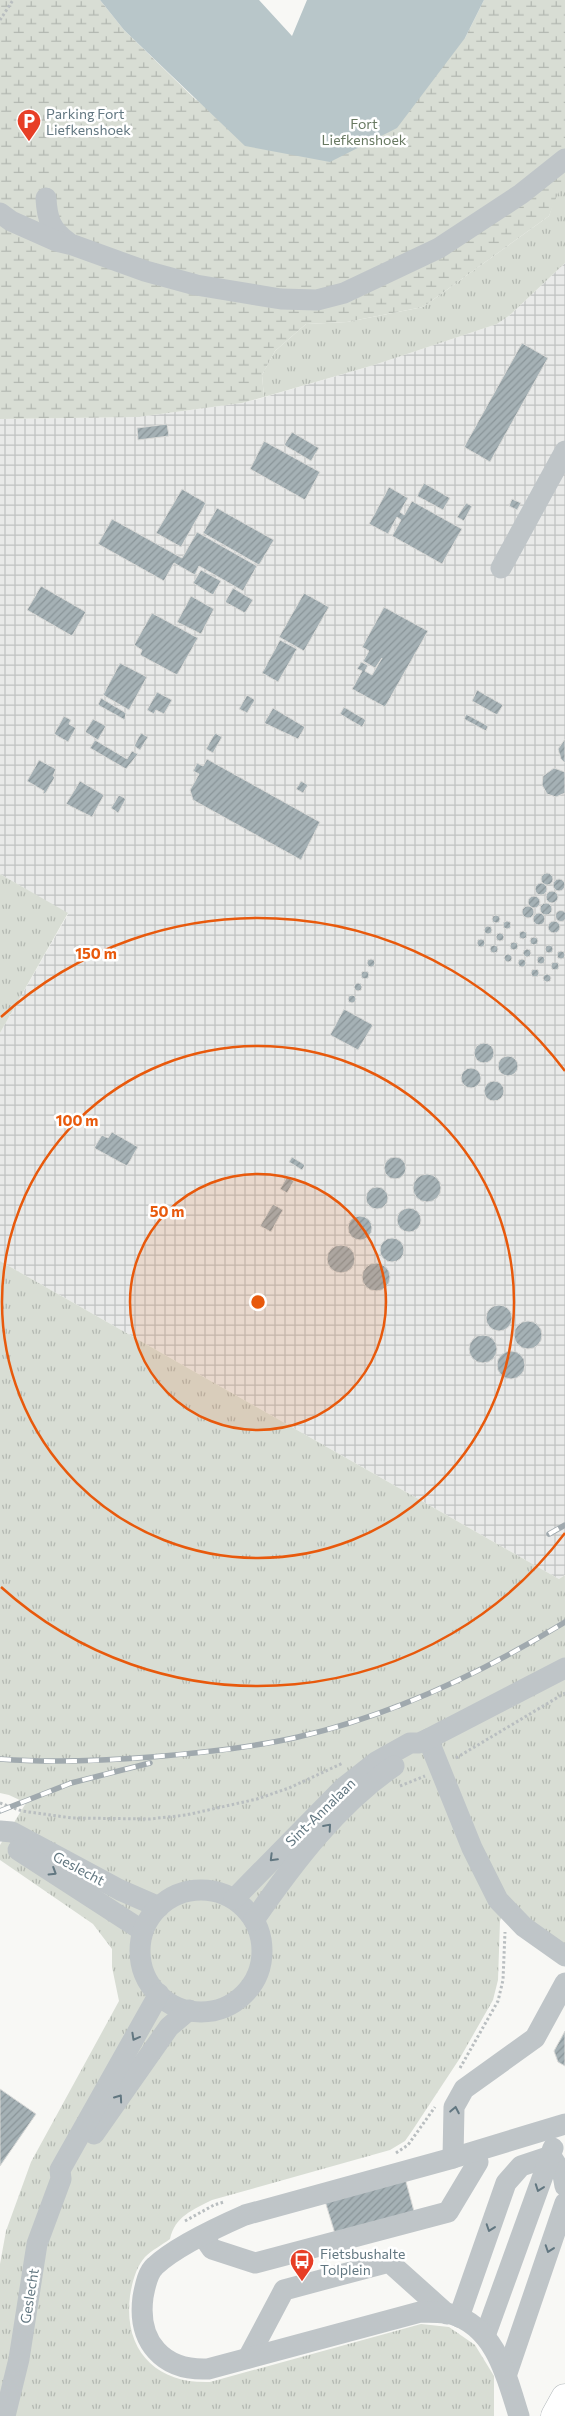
<svg xmlns="http://www.w3.org/2000/svg" width="565" height="2416" viewBox="0 0 565 2416" font-family="Commissioner,sans-serif">
<style>
.industrial{fill:url(#industrial-grid)}
.grass{fill:url(#grass-tufts)}
.wetland{fill:url(#wetland-marsh)}
.water{fill:#b8c6c9}
.building{fill:url(#building-hatch);stroke:#dadad8}
.lines{fill:none;stroke-linecap:round;stroke-linejoin:round}
.highway-casing{stroke:#b2b8bb;stroke-width:29}
.path{stroke:#b9bec0;stroke-width:3;stroke-dasharray:2.5 2.5;stroke-linecap:butt}
.minor{stroke:#bfc5c8;stroke-width:21}
.highway{stroke:#fff;stroke-width:28}
.rail-casing{stroke:#a0a9ae;stroke-width:5.5}
.rail{stroke:#fff;stroke-width:4;stroke-dasharray:11;stroke-linecap:butt}
.oneway{stroke:#627781}
.ring{fill:none;stroke:#e8590c;stroke-width:2.5}
.labels{text-anchor:middle;dominant-baseline:central;stroke-width:5;stroke-linejoin:round;paint-order:stroke}
.poi-label{font-size:14px;fill:#627781;stroke:#fff;text-anchor:start}
.park-label{font-size:14px;fill:#687961;stroke:#fff}
.street-label{font-size:14px;fill:#627781;stroke:#fff}
.centre{fill:#e8590c;stroke:#fff;stroke-width:2.5}
.ring-label{font-size:15px;text-anchor:middle;font-weight:bold;fill:#e8590c;stroke:#fff;stroke-width:5;stroke-linejoin:round;paint-order:stroke}
</style>
<defs>
<pattern id="industrial-grid" width="8" height="8" patternUnits="userSpaceOnUse" patternTransform="scale(1.25)"><rect width="8" height="8" fill="#e9eae9"/><path d="M0 4h8M4 0v8" fill="none" stroke="#c0c2c2"/></pattern>
<pattern id="grass-tufts" width="24" height="20" patternUnits="userSpaceOnUse" patternTransform="scale(1.25)"><rect width="24" height="20" fill="#d8ddd4"/><path d="M3 7l-1-3M5 7V3M7 7l1-3M15 17l-1-3M17 17v-4M19 17l1-3" fill="none" stroke="#b3b8b1"/></pattern>
<pattern id="wetland-marsh" width="20" height="14" patternUnits="userSpaceOnUse" patternTransform="scale(1.25)"><rect width="20" height="14" fill="#d8ddd4"/><path d="M1 5h8M5 5V1M11 12h8M15 12V8" fill="none" stroke="#b3b8b1"/></pattern>
<pattern id="building-hatch" width="6" height="6" patternUnits="userSpaceOnUse" patternTransform="scale(1.25)"><rect width="6" height="6" fill="#a5b1b5"/><path d="M-1 1l2-2M0 6l6-6M5 7l2-2" fill="none" stroke="#8a9599"/></pattern>
</defs>
<rect width="100%" height="100%" fill="#f8f8f5"/>
<polygon class="industrial" points="565,263 565,1575 559,1579 0,1261 0,1033 68,914 0,874 0,419 138,417 242,403 258,399 374,365 497,324 510,315"/>
<g class="grass">
<polygon points="565,166 565,263 510,315 497,324 374,365 264,397 262,375 275,351 306,324 347,322 423,307 549,216"/>
<polygon points="0,874 68,913 0,1033"/>
<path d="M 0,1261 L 559,1579 L 565,1575 L 565,1947 L 503,1909 L 500,1921 L 498,1980 L 493,2000 L 460,2058 L 412,2131 L 405,2141 L 390,2150 L 212,2200 C 193,2210 175,2216 170,2239 C 162,2245 152,2250 145,2257 C 136,2267 132,2283 130,2296 C 123,2351 157,2384 210,2382 L 421,2324 L 449,2327 L 475,2345 L 494,2376 L 494,2416 L 0,2416 L 0,2264 L 6,2231 L 31,2162 L 119,2001 L 112,1967 L 112,1949 L 93,1924 L 0,1860 L 0,1845 L 26,1803 L 9,1795 L 0,1793 Z"/>
</g>
<polygon class="wetland" points="0,0 100,0 124,30 196,100 465,38 484,0 565,0 565,166 560,188 549,216 423,307 347,322 306,324 275,351 262,375 264,397 242,403 138,417 0,419"/>
<polygon class="water" points="100,0 259,0 292,36 307,0 484,0 465,38 397,128 330,162 245,146 124,30"/>
<g class="building">
<polygon points="522,343 548,358 490,462 464,447"/>
<polygon points="167,424 169,436 138,440 137,428"/>
<polygon points="292,432 319,448 311,461 284,445"/>
<polygon points="264,441 320,472 305,500 250,469"/>
<polygon points="424,483 450,498 443,510 417,496"/>
<polygon points="389,487 408,498 400,512 404,515 412,501 462,529 442,564 392,536 401,520 397,517 388,534 369,524"/>
<polygon points="182,489 206,503 181,547 156,533"/>
<polygon points="512,499 521,503 517,510 509,506"/>
<polygon points="466,503 472,506 464,521 457,517"/>
<polygon points="217,508 274,540 259,565 203,533"/>
<polygon points="112,519 182,558 197,532 257,566 243,591 199,566 195,575 174,563 164,581 98,544"/>
<polygon points="201,570 221,581 213,595 193,583"/>
<polygon points="41,586 86,612 72,636 27,610"/>
<polygon points="233,588 253,600 245,613 225,602"/>
<polygon points="304,593 329,607 304,651 279,637"/>
<polygon points="191,596 214,609 201,634 177,622"/>
<polygon points="384,607 428,631 385,707 352,689 362,671 357,669 361,662 368,665 365,671 372,675 382,658 375,668 363,661 369,651 362,647"/>
<polygon points="152,613 198,638 177,675 140,655 142,650 134,645"/>
<polygon points="280,640 297,649 278,682 262,673"/>
<polygon points="120,663 147,677 129,710 103,695"/>
<polygon points="477,690 503,705 497,715 472,701"/>
<polygon points="157,692 172,700 164,714 156,710 154,714 147,710"/>
<polygon points="247,695 255,700 247,713 239,709"/>
<polygon points="101,698 126,713 125,720 98,705"/>
<polygon points="344,707 366,720 362,727 340,714"/>
<polygon points="273,708 305,727 298,739 264,723"/>
<polygon points="466,714 488,726 486,731 464,719"/>
<polygon points="64,716 71,720 69,724 76,728 68,742 54,734"/>
<polygon points="93,719 106,726 98,740 85,732"/>
<polygon points="141,733 148,737 140,750 134,746"/>
<polygon points="215,733 222,737 213,753 206,749"/>
<polygon points="565,739 565,763 561,759 558,749"/>
<polygon points="95,740 127,759 132,751 138,754 126,769 90,748"/>
<polygon points="207,759 320,822 301,860 193,800 190,790 199,774 193,771 197,763 203,766"/>
<polygon points="39,760 56,769 53,776 55,777 45,794 43,793 44,791 27,781"/>
<polygon points="554,768 565,772 565,793 556,797 547,794 542,785 543,776"/>
<polygon points="80,781 104,795 92,817 66,804"/>
<polygon points="301,781 308,785 303,793 296,789"/>
<polygon points="119,795 126,799 118,813 111,808"/>
<circle cx="547" cy="879" r="6"/>
<circle cx="559" cy="885" r="6"/>
<circle cx="541" cy="889" r="6"/>
<circle cx="552" cy="897" r="6"/>
<circle cx="534" cy="902" r="6"/>
<circle cx="546" cy="909" r="6"/>
<circle cx="528" cy="912" r="6"/>
<circle cx="561" cy="916" r="5.5"/>
<circle cx="539" cy="919" r="6"/>
<circle cx="496" cy="919" r="4"/>
<circle cx="554" cy="927" r="6"/>
<circle cx="507" cy="925" r="4"/>
<circle cx="488" cy="930" r="4"/>
<circle cx="523" cy="935" r="4"/>
<circle cx="500" cy="937" r="4"/>
<circle cx="534" cy="941" r="4"/>
<circle cx="481" cy="943" r="4"/>
<circle cx="514" cy="946" r="4"/>
<circle cx="494" cy="949" r="4"/>
<circle cx="549" cy="949" r="4"/>
<circle cx="527" cy="953" r="4"/>
<circle cx="561" cy="955" r="4"/>
<circle cx="508" cy="958" r="4"/>
<circle cx="541" cy="960" r="4"/>
<circle cx="371" cy="963" r="4"/>
<circle cx="522" cy="963" r="4"/>
<circle cx="555" cy="966" r="4"/>
<circle cx="535" cy="973" r="4"/>
<circle cx="365" cy="975" r="4"/>
<circle cx="547" cy="978" r="4"/>
<circle cx="358" cy="987" r="4"/>
<circle cx="352" cy="999" r="4"/>
<polygon points="344,1009 373,1025 358,1050 330,1035"/>
<circle cx="484" cy="1053" r="10"/>
<circle cx="508" cy="1066" r="10"/>
<circle cx="471" cy="1078" r="10"/>
<circle cx="494" cy="1091" r="10"/>
<polygon points="112,1132 138,1147 127,1166 94,1148 102,1135 108,1138"/>
<circle cx="395" cy="1168" r="11"/>
<polygon points="292,1157 305,1165 302,1170 289,1162"/>
<circle cx="427" cy="1188" r="14"/>
<polygon points="287,1177 294,1181 287,1193 280,1189"/>
<circle cx="377" cy="1198" r="11"/>
<polygon points="273,1204 283,1210 271,1232 260,1226"/>
<circle cx="409" cy="1220" r="12"/>
<circle cx="360" cy="1228" r="12"/>
<circle cx="392" cy="1250" r="12"/>
<circle cx="341" cy="1259" r="14"/>
<circle cx="376" cy="1277" r="14"/>
<circle cx="499" cy="1318" r="13"/>
<circle cx="528" cy="1335" r="14"/>
<circle cx="483" cy="1349" r="14"/>
<circle cx="511" cy="1365" r="14"/>
<polygon points="565,2031 565,2066 558,2062 554,2051"/>
<polygon points="0,2089 36,2114 0,2166"/>
<polygon points="405,2178 415,2215 336,2237 325,2201"/>
</g>
<g class="lines">
<defs>
<polyline id="highway" points="555,2416 565,2398"/>
</defs>
<use href="#highway" class="highway-casing"/>
<g class="path">
<polyline points="0,20 13,0"/>
<polyline points="456,1758 565,1693"/>
<polyline points="400,1786 425,1776"/>
<polyline points="0,1803 22,1811 72,1818 150,1819 186,1815 257,1799 289,1788 343,1763"/>
<polyline points="460,2068 498,2001 503,1980 505,1932"/>
<polyline points="396,2153 408,2145 435,2107"/>
<polyline points="185,2221 214,2205 224,2202"/>
</g>
<g class="minor">
<path d="M 46,198 C 47,219 51,230 68,242"/>
<polyline points="0,213 11,221 56,241 73,245 145,271 196,285 281,299 317,300 344,293 439,248 521,194 565,159"/>
<polyline points="501,568 565,451"/>
<polyline points="428,1739 472,1848 498,1900 524,1927 565,1956"/>
<polyline points="0,1831 12,1832 120,1890 159,1907"/>
<polyline points="18,1850 143,1931"/>
<circle cx="201" cy="1951" r="61"/>
<polyline points="234,1899 343,1788 376,1762 410,1743 419,1743 428,1739 565,1668"/>
<path d="M 254,1920 C 293,1864 337,1805 394,1766"/>
<polyline points="94,2134 169,2027 189,2010"/>
<polyline points="453,2158 454,2107 464,2089 535,2038 565,1983"/>
<polyline points="203,2236 212,2249 255,2263 448,2212 478,2162 475,2152"/>
<polyline points="459,2317 506,2183 521,2166 551,2156 563,2175 565,2186"/>
<polyline points="485,2336 553,2148"/>
<polyline points="248,2358 284,2290 389,2262 447,2314"/>
<polyline points="507,2373 565,2203"/>
<polyline points="5,2416 19,2359 37,2244 61,2179 60,2170 159,1994"/>
<path d="M 519,2416 C 507,2378 496,2327 451,2314 C 441,2312 430,2312 420,2312 L 208,2369 C 163,2371 137,2342 143,2297 C 145,2287 147,2273 155,2266 C 175,2247 220,2226 245,2215 L 453,2158 L 565,2124"/>
</g>
<use href="#highway" class="highway"/>
<defs>
<g id="rail">
<polyline points="549,1534 565,1525"/>
<path d="M 0,1759 C 51,1763 100,1761 151,1757 C 200,1753 250,1748 298,1737 C 393,1715 482,1673 565,1622"/>
<polyline points="0,1811 71,1783 150,1763"/>
</g>
</defs>
<use href="#rail" class="rail-casing"/>
<use href="#rail" class="rail"/>
</g>
<defs><path id="oneway-chevron" d="M-2-3.5L2.5 0L-2 3.5" fill="none" stroke-width="1.6" stroke-linecap="round" stroke-linejoin="round" transform="scale(1.25)"/></defs>
<g class="oneway">
<use href="#oneway-chevron" transform="translate(328 1827) rotate(-49)"/>
<use href="#oneway-chevron" transform="translate(273 1858) rotate(135)"/>
<use href="#oneway-chevron" transform="translate(53 1872) rotate(32)"/>
<use href="#oneway-chevron" transform="translate(135 2037) rotate(119)"/>
<use href="#oneway-chevron" transform="translate(119 2098) rotate(-55)"/>
<use href="#oneway-chevron" transform="translate(455 2110) rotate(-79)"/>
<use href="#oneway-chevron" transform="translate(539 2188) rotate(110)"/>
<use href="#oneway-chevron" transform="translate(490 2228) rotate(109)"/>
<use href="#oneway-chevron" transform="translate(549 2249) rotate(109)"/>
</g>
<circle cx="258" cy="1302" r="128" fill="#e8590c" fill-opacity=".12"/>
<g class="ring">
<circle cx="258" cy="1302" r="128"/>
<circle cx="258" cy="1302" r="256"/>
<path d="M565 1533A384 384 0 0 1 1 1587M1 1017A384 384 0 0 1 565 1071"/>
</g>
<defs>
<symbol id="parking-pin" viewBox="-11 -11 22 30"><path d="M0 17L-7.5 6A9.5 9.5 0 1 1 7.5 6Z" fill="#e73e26" stroke="#fff"/><path d="M-3.5-5.5H1a3.5 3.5 0 0 1 0 7H-1V5.5H-3.5ZM-1-3.4V-.6H.8a1.4 1.4 0 0 0 0-2.8Z" fill="#fff"/></symbol>
<symbol id="bus-pin" viewBox="-11 -11 22 30"><path d="M0 17L-7.5 6A9.5 9.5 0 1 1 7.5 6Z" fill="#e73e26" stroke="#fff"/><path d="M-5-6H5V4H4V6H2V4H-2V6H-4V4H-5ZM-3.5-4V0h7V-4ZM-3.5 1.2v1.5H-2V1.2ZM2 1.2v1.5H3.5V1.2Z" fill="#fff"/></symbol>
</defs>
<g fill-rule="evenodd">
<use href="#parking-pin" x="15" y="107" width="28" height="38"/>
<use href="#bus-pin" x="288" y="2247" width="28" height="38"/>
</g>
<g class="labels">
<g class="poi-label">
<text x="46" y="113">Parking Fort<tspan x="46" dy="16">Liefkenshoek</tspan></text>
<text x="320" y="2253">Fietsbushalte<tspan x="320" dy="16">Tolplein</tspan></text>
</g>
<g class="park-label">
<text x="364" y="123">Fort<tspan x="364" dy="16">Liefkenshoek</tspan></text>
</g>
<g class="street-label">
<text transform="translate(320 1812) rotate(-44)">Sint-Annalaan</text>
<text transform="translate(79 1868) rotate(28)">Geslecht</text>
<text transform="translate(29 2296) rotate(-81)">Geslecht</text>
</g>
</g>
<circle cx="258" cy="1302" r="8" class="centre"/>
<g class="ring-label">
<text x="96" y="959">150 m</text>
<text x="77" y="1126">100 m</text>
<text x="167" y="1217">50 m</text>
</g>
</svg>
